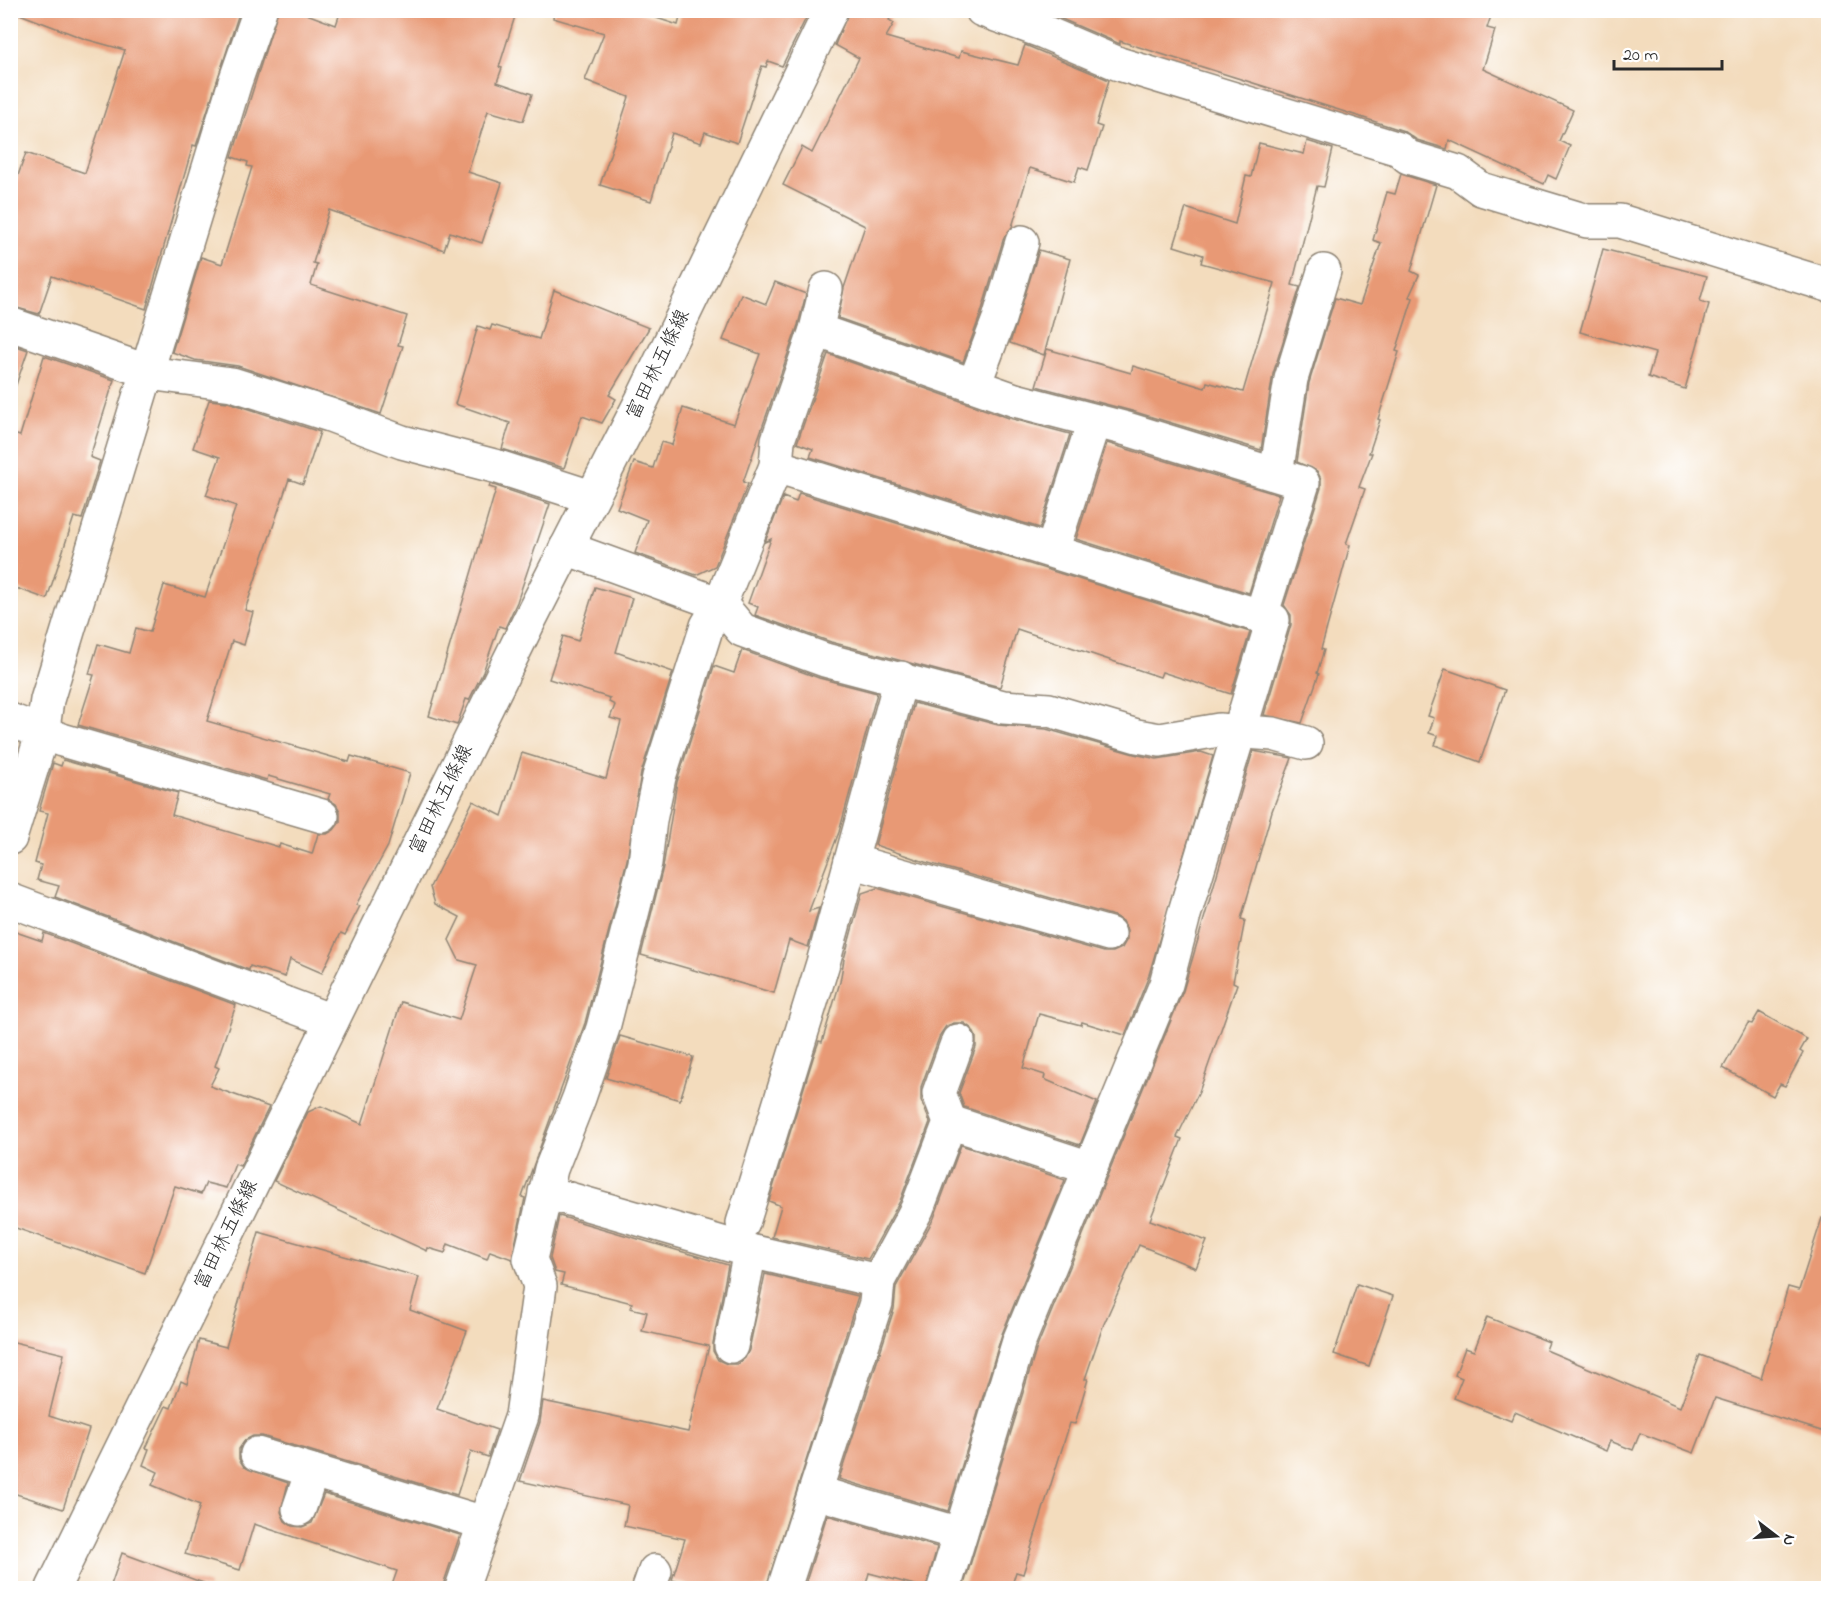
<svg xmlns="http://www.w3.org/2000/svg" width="1839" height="1599" viewBox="0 0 1839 1599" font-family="'Indie Flower','Klee One',sans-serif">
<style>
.building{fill:#e89974}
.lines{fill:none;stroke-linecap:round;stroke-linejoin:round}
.minor-casing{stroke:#8f8474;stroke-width:36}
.major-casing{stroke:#8f8474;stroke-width:36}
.minor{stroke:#fff;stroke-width:33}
.major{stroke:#fff;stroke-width:33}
.labels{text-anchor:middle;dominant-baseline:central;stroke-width:4.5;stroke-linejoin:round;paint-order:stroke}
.street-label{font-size:20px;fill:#2b2b2b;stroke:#fff}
</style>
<rect width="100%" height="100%" fill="#fff"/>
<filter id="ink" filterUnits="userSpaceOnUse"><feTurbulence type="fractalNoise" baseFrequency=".0167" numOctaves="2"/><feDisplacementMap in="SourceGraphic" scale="12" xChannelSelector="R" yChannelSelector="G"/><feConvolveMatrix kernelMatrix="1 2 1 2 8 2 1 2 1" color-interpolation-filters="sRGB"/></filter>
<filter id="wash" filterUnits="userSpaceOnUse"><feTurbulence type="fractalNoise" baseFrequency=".008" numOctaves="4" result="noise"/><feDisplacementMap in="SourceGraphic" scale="24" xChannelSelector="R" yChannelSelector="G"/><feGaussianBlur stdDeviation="1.35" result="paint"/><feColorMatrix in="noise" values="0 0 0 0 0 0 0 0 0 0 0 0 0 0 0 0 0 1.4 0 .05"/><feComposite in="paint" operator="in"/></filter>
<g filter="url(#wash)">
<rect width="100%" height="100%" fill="#f3dcbd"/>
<g id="blocks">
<g class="building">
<polygon points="18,10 240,10 196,146 193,145 146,309 52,276 39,314 10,306 10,198 26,153 85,173 125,50 85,39 17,13"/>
<polygon points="278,10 296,10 336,25 341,10 517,10 499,67 502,68 497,82 532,94 523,121 488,111 468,172 502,183 482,243 450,232 444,250 329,210 313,263 317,264 311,285 407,316 398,345 403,346 381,414 238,366 195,360 172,352 201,257 222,264 252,167 247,166 248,162 232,157"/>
<polygon points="554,10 632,10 678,25 682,10 810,10 782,66 768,61 766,67 762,66 737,143 705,132 701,143 672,133 651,201 600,185 629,97 585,80 604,33 553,18"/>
<polygon points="849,10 894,10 889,20 894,23 886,37 959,58 961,51 1018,65 1025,45 1109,80 1096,125 1102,127 1088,170 1079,167 1074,182 1030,168 1012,227 1004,237 981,313 963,362 838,318 844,288 865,226 783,185 802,147 812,153 859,58 835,45"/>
<polygon points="1060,10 1493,10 1487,28 1495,30 1483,69 1573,110 1559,141 1570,146 1556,179 1548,175 1544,184 1449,140 1447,149 1417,140 1404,131 1342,111 1120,41 1120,44 1057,17"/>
<polygon points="1307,141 1333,149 1324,187 1317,186 1292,285 1300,287 1273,374 1261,450 1132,411 1036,386 1047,349 1131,373 1133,366 1205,388 1207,382 1243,392 1275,283 1201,263 1203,255 1174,246 1186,208 1235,224 1246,176 1251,177 1259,143 1304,154"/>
<polygon points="1401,174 1436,185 1411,271 1419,275 1409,297 1413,298 1396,351 1399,352 1378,419 1380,420 1369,453 1372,453 1359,487 1365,489 1346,544 1350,545 1321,649 1324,650 1317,673 1319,674 1302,723 1264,715 1291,625 1291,615 1284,605 1321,488 1321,479 1317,471 1297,462 1309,383 1335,298 1360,305 1381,243 1373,240 1387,192 1395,194"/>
<polygon points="1603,249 1707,276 1700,301 1709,304 1685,389 1648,377 1655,353 1580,332"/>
<polygon points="1039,250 1070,259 1044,355 1010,343"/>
<polygon points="775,282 806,294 798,325 743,482 748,484 715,566 696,575 635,553 647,520 617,508 634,462 653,468 661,442 672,445 683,408 734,424 760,354 723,340 741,294 766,304"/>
<polygon points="554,290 649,328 609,395 616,399 602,423 582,416 564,468 502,449 510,423 455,404 478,326 490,330 492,325 539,339"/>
<polygon points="10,344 28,350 16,385 10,384"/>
<polygon points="828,354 1009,418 1070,434 1040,528 810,457 813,449 797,443"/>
<polygon points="44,356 114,380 90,457 100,461 82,519 74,517 47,599 10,586 10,433 20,436"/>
<polygon points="209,400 228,402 320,432 303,484 289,479 245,610 253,612 244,645 232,641 207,721 349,762 351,756 410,773 388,846 356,905 360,906 345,935 341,933 322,973 290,959 285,977 250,966 249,970 55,897 59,886 37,880 41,865 35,863 48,813 39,811 53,763 61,766 63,760 178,793 172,815 279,847 280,844 312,854 318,834 327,834 334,830 340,822 340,811 336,804 328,799 330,794 268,776 267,780 78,725 94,675 89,674 98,644 129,653 136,628 150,632 164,585 205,597 236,506 206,495 220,457 193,448"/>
<polygon points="1107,443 1279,495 1249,593 1076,539"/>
<polygon points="490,484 550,504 517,602 505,628 499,626 483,672 469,700 466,699 457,725 429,716 496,489 489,487"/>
<polygon points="799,493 1250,632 1231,694 1162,672 1160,677 1017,629 1000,687 831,642 755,615 758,607 748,603 771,539 765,542 783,497 796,502"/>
<polygon points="595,587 632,598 616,652 673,672 641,773 627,860 585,1023 522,1197 525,1198 512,1259 490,1251 487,1259 448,1244 445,1253 428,1248 427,1251 274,1181 308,1112 321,1106 362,1124 401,1002 459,1020 477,965 459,960 449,940 460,917 435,904 430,887 473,801 502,816 522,753 606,779 621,721 610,718 615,705 609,702 610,698 549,679 563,636 578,641"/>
<polygon points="742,650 819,678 877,693 839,832 809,911 819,908 808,947 789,940 774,993 641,955 663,867 677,782 714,666 734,673"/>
<polygon points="1445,669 1505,690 1480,762 1435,745 1438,736 1429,733 1434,718 1428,716"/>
<polygon points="914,703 998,725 1046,729 1134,754 1157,759 1201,752 1213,756 1148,978 1125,1035 1082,1022 1081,1025 1039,1014 1023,1068 1045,1075 1044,1079 1097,1102 1080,1145 964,1107 959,1093 976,1047 976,1037 972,1029 964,1023 954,1023 946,1026 940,1035 921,1087 921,1100 930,1122 900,1201 868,1259 772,1237 781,1206 769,1201 813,1058 819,1041 822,1042 840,982 844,959 862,893 877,888 1104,952 1113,952 1122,948 1127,939 1127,930 1123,921 1114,916 925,862 875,845"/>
<polygon points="1253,751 1292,758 1272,811 1241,919 1245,920 1233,982 1237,984 1199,1092 1177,1137 1182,1139 1150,1220 1207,1241 1196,1268 1139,1245 1103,1326 1085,1379 1088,1379 1075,1424 1070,1423 1023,1574 1016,1572 1011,1588 963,1588 1037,1347 1183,991"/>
<polygon points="10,930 42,941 44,933 236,1005 215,1066 219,1068 210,1086 269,1107 240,1166 235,1164 226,1188 206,1183 201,1194 175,1186 145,1273 10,1226"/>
<polygon points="1759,1012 1807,1039 1800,1051 1803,1053 1785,1086 1780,1084 1773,1096 1723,1068 1748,1023 1752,1024"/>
<polygon points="620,1036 693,1057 680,1100 606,1078"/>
<polygon points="961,1145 1065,1180 1002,1334 948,1511 839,1479 894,1309 896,1287 934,1218"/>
<polygon points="559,1216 728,1265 713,1343 713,1351 718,1360 727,1364 738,1364 745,1358 749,1350 765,1274 858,1296 766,1588 697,1588 672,1580 685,1539 624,1526 628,1505 520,1481 540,1422 543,1401 688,1432 709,1346 642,1331 647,1312 630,1308 632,1303 561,1285 564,1274 555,1272 550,1258"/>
<polygon points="1822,1218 1828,1219 1828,1433 1715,1398 1694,1453 1640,1433 1633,1450 1610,1441 1606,1451 1515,1412 1511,1421 1454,1398 1462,1378 1455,1375 1465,1348 1474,1351 1487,1317 1549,1342 1546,1350 1680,1407 1700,1355 1761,1378 1788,1287 1799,1290"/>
<polygon points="259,1232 419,1277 410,1310 467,1331 437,1409 497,1430 488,1457 471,1451 457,1495 262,1436 253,1436 245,1440 239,1449 239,1459 244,1467 288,1483 281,1512 285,1521 292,1526 302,1527 312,1523 324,1494 460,1535 442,1588 391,1588 397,1571 254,1524 240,1570 185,1554 200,1505 152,1485 158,1472 143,1465 149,1449 146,1448 166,1406 171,1408 181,1381 187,1384 199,1340 226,1347"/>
<polygon points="1357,1284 1393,1296 1369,1366 1334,1354"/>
<polygon points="10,1341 64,1354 49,1416 89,1429 63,1509 10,1492"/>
<polygon points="827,1515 937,1547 926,1588 869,1573 865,1588 804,1588"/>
<polygon points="122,1553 209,1585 209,1588 110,1588"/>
</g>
</g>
</g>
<g filter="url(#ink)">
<use href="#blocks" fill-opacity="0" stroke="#8f8474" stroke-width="1.5"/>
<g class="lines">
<defs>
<g id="minor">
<polyline points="982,10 1044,32 1119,64 1399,149 1408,157 1458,172 1481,189 1587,221 1620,221 1828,285"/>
<polyline points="10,324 155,374 232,384 330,415 402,442 498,467 591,497"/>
<polyline points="816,330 1015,400 1127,429 1303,483 1261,616"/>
<polyline points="974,385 999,319 1022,242"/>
<polyline points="776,466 1273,620 1184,915 1166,984 1019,1341 944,1588"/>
<polyline points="1276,474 1291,379 1324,271"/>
<polyline points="566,548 720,604 742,630 825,660 1003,707 1049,710 1137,736 1160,740 1219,730 1273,734 1306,743"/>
<polyline points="1052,551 1094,421"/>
<polyline points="10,720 62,740 322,816"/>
<polyline points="10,838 42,735 47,700 235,82 260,10"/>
<polyline points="851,861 1109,934"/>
<polyline points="10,900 332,1021"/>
<polyline points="950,1122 1090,1168"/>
<polyline points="545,1192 750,1251"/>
<polyline points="743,1223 823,963 901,678"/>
<polyline points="731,1346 750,1251 878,1281"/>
<polyline points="257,1454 484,1523"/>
<polyline points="815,1492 960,1534"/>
<polyline points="299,1509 312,1471"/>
<polyline points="462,1588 522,1416 540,1286 530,1259 551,1169 579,1098 603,1028 645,863 650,820 659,777 707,626 720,604 776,466 778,440 816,330 826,289"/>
<polyline points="649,1588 655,1571"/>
<polyline points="784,1588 876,1303 878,1281 917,1209 950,1122 939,1093 958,1041"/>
</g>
<polyline id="major" points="53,1588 530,619 642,400 831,10"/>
</defs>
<use href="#minor" class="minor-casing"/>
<use href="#major" class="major-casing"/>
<use href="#minor" class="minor"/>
<use href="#major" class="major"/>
</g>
</g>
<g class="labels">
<g class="street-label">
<text transform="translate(659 365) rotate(-64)">富田林五條線</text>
<text transform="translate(442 800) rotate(-64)">富田林五條線</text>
<text transform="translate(227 1235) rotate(-64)">富田林五條線</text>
</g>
</g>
<rect width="1839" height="1599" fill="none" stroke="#fff" stroke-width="36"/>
<g transform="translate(1776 1536) rotate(107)" stroke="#ffffff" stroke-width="4.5" paint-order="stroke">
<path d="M0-4.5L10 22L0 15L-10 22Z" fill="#2b2b2b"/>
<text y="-9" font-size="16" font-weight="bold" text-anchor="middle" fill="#2b2b2b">N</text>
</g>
<path d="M1614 60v9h108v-9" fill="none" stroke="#2b2b2b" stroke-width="3"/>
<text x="1623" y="60" font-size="18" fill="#2b2b2b" stroke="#ffffff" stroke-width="4.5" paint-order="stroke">20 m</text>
</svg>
